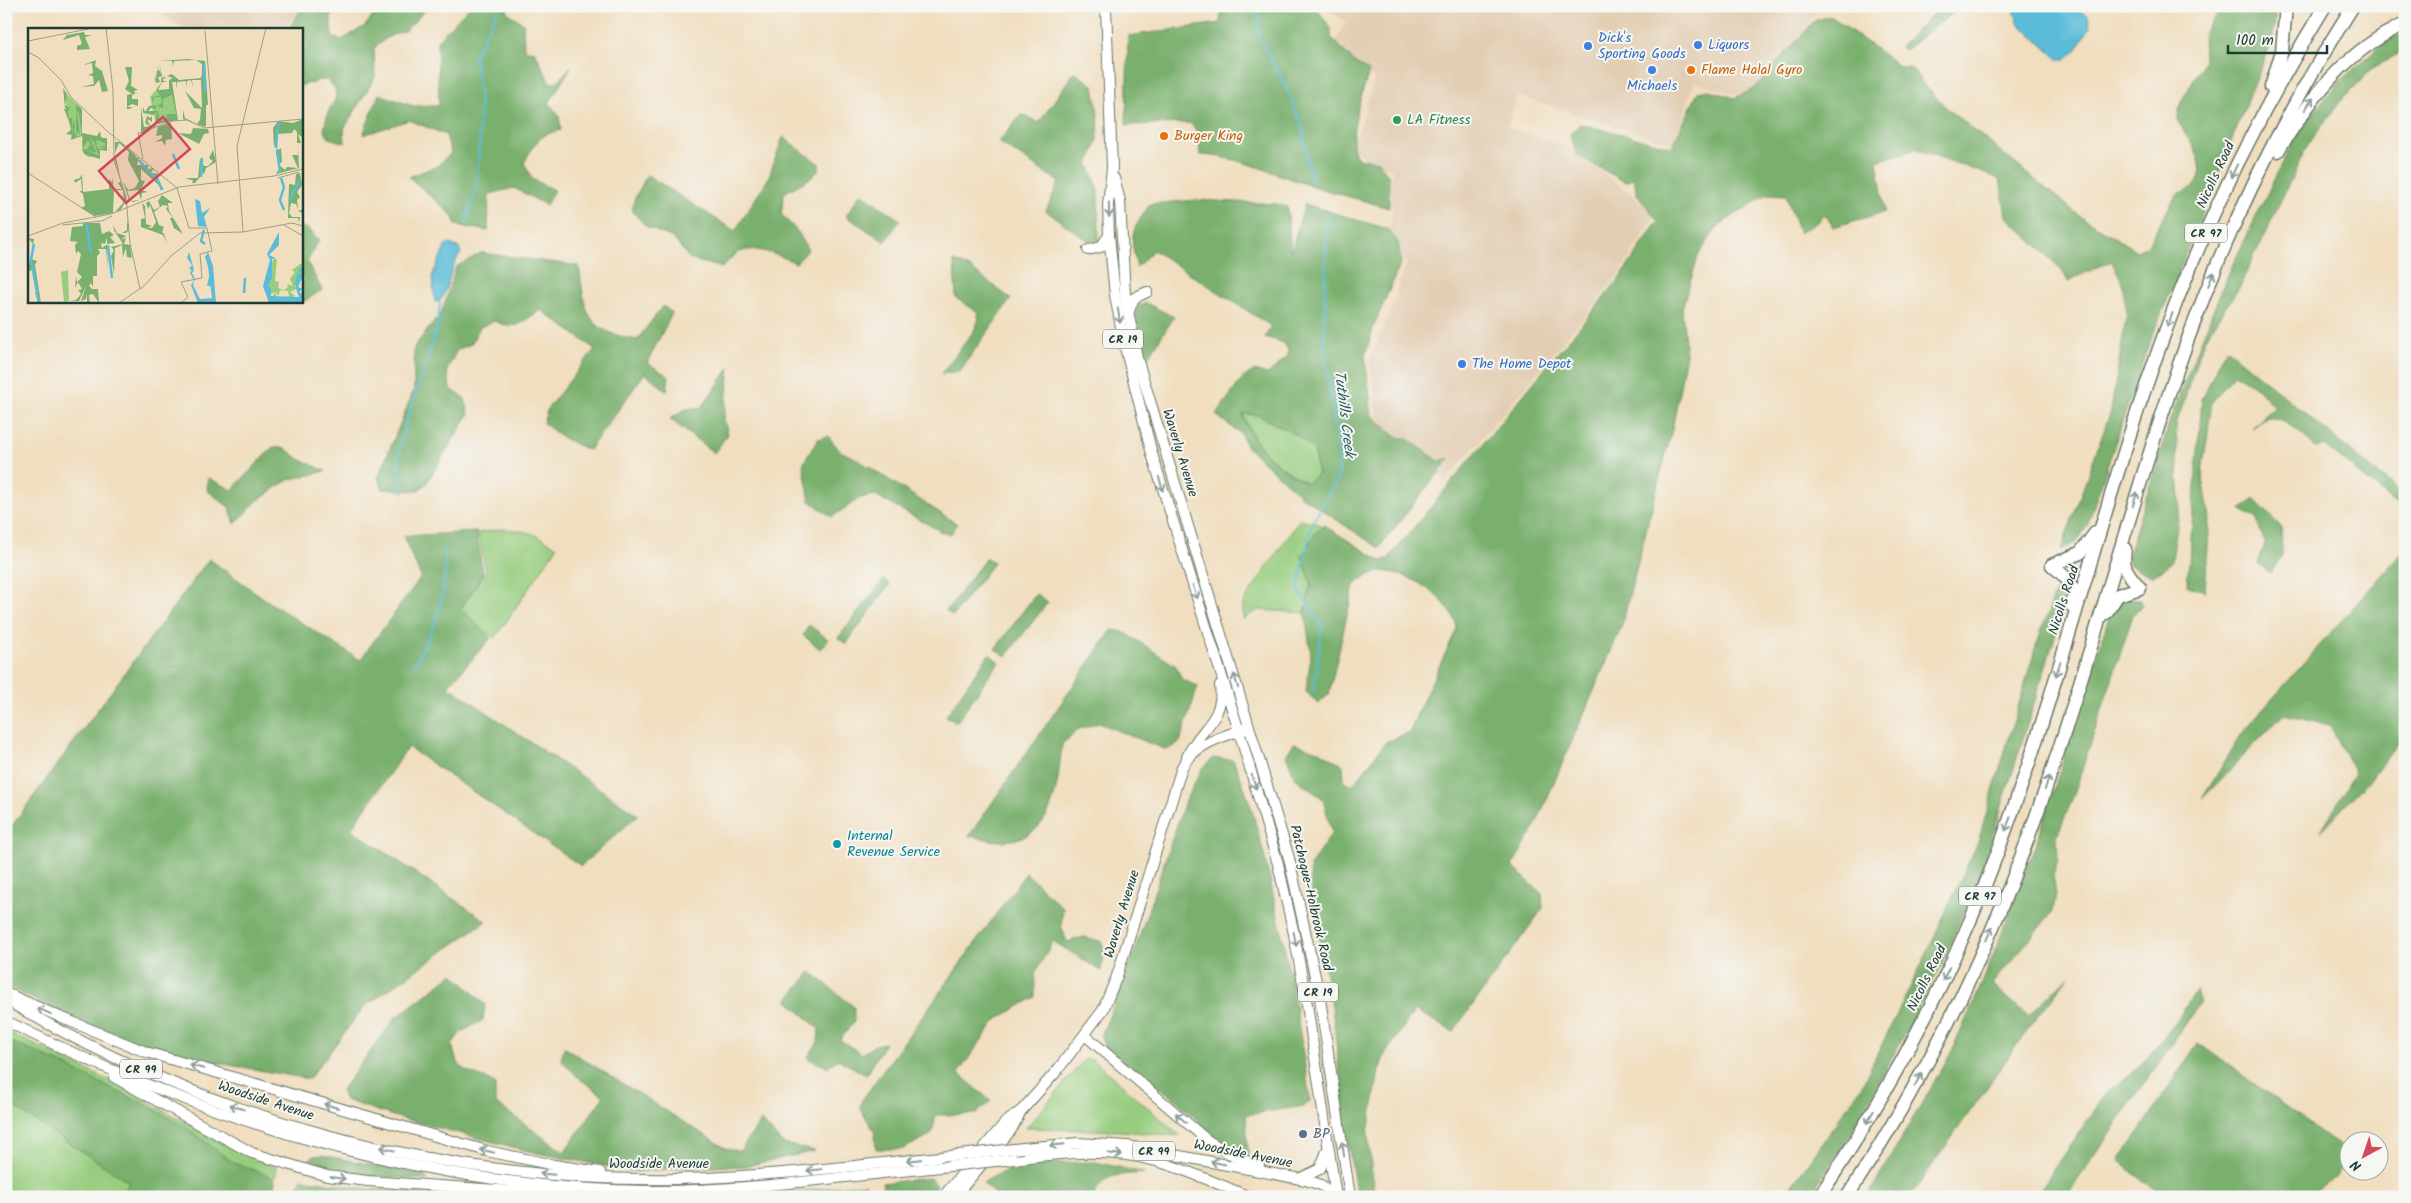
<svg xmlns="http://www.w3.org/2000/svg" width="2411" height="1203" viewBox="0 0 2411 1203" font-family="Kalam,sans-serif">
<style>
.built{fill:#e2ceb3}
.green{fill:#98cd7f;stroke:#5c855a}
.forest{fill:#7ab06e;stroke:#4c7651;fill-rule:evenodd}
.water{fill:#5abcd9;stroke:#3c7c86}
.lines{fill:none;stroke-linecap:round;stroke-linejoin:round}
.stream{stroke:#5abcd9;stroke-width:2}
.major-casing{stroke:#687565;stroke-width:12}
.highway-casing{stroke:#687565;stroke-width:15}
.major{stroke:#fff;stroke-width:10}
.highway{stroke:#fff;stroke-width:12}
.major-bridge-casing{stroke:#687565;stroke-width:12;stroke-linecap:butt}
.major-bridge{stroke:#fff;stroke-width:10}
.oneway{stroke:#8f9e9a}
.shop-dot{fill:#3f7fe0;stroke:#f6f6f2;stroke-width:2}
.food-dot{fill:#e8710a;stroke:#f6f6f2;stroke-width:2}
.leisure-dot{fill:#2e9e5b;stroke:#f6f6f2;stroke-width:2}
.culture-dot{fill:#0f9aa8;stroke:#f6f6f2;stroke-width:2}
.service-dot{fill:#5c6f8a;stroke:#f6f6f2;stroke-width:2}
.labels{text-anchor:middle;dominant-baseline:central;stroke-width:4;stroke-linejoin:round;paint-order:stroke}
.shield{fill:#f6f6f2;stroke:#60746d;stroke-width:1}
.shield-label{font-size:12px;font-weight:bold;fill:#1f3d34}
.shop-label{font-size:14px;fill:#366cbe;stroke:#f6f6f2;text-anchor:start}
.food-label{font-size:14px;fill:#c56008;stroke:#f6f6f2;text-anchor:start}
.leisure-label{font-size:14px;fill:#27864d;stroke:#f6f6f2;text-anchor:start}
.street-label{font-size:14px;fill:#1f3d34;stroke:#f6f6f2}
.culture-label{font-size:14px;fill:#0d838f;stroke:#f6f6f2;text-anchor:start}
.service-label{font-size:14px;fill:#4e5e75;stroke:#f6f6f2;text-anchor:start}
.water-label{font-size:15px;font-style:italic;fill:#2e5d5d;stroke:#f6f6f2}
.inset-river{fill:none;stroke:#5abcd9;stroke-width:2.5}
.inset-road{fill:none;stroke:#9c9e87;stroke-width:1}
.view{fill:#d1495b;fill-opacity:0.15;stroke:#d1495b;stroke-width:2.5}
.inset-edge{fill:none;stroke:#1f3d34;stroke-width:2.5}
</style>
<rect width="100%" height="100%" fill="#f6f6f2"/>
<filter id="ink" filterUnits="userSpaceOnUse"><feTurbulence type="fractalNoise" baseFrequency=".02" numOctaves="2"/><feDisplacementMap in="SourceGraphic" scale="10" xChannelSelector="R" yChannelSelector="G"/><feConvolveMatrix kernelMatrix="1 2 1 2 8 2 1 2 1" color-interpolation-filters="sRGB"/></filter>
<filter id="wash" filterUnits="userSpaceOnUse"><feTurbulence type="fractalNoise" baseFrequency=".0096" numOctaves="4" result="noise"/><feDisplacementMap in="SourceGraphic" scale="20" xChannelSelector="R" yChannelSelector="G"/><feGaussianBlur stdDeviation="1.12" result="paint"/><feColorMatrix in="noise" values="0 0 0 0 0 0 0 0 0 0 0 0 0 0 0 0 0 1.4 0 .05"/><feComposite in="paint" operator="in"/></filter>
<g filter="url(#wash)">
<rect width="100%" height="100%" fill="#f0debf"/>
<g class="built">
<polygon points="149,6 317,6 301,29 182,29"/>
<polygon points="1323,6 1821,6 1752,99 1694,82 1675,144 1517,96 1508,127 1575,150 1656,214 1618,276 1446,481 1377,427 1375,386 1369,362 1391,312 1406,263 1386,233 1392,218 1392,169 1367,160 1355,149 1355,143 1374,79 1331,51 1346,22"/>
</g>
<g class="green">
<path d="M 1243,414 L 1258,415 L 1297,435 L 1314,450 L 1318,474 L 1307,483 C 1275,465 1256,449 1243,414 Z"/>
<polygon points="1300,519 1325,526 1316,532 1302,556 1311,583 1305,613 1258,610 1243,619 1243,603"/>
<path d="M 501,529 C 525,530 536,533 557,547 L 495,638 L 458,613 L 486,571 L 478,533 Z"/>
<polygon points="6,1031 122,1087 220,1142 277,1168 271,1197 6,1197"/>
<polygon points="1085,1059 1093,1060 1180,1136 1122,1131 1026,1128"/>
</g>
<g class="forest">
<polygon points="303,6 334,6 331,21 332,37 342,40 365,26 375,13 395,6 425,6 426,9 406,30 388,37 374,48 375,77 344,129 345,143 329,138 324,130 328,112 336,98 335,88 327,80 318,80 312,84 307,83 301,86 301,29 289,29"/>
<path d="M 470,6 L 509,6 L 507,12 L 523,23 L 524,50 L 535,52 L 550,83 L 557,82 L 571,67 L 549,103 L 559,116 L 561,130 C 537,135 535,143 524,163 L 532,179 L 554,190 L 546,205 L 514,188 L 489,194 L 488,231 L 456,225 L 452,215 L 409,177 L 437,166 L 451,153 L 446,135 L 409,120 L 363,135 L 379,94 L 413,106 L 439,106 L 437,41 Z"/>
<path d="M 1222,6 L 1315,6 L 1331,29 L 1331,37 L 1354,62 L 1369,71 C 1363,93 1344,140 1358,159 L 1378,161 L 1389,177 L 1389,208 C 1359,199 1329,192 1300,182 C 1266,171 1236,156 1200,155 L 1198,132 L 1190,123 L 1126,125 L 1128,36 L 1220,23 Z"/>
<polygon points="1934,6 1953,6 1955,11 1905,50 1900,47 1935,12"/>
<path d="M 2223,6 L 2274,6 L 2276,14 L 2272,41 L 2147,349 L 2087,526 L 2077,542 L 2061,550 L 2111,411 L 2127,312 L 2121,279 L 2111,261 L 2068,281 L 2061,269 L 2006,216 L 2000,179 L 1917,149 L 1877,161 L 1885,212 L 1833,227 L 1827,217 L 1822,214 L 1819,221 L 1799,233 L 1786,195 L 1767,194 L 1719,225 L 1699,254 L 1682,308 L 1686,354 L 1672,430 L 1621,628 L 1533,831 L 1512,866 L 1542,894 L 1543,908 L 1453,1032 L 1415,1010 L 1384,1056 L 1379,1071 L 1368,1133 L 1374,1197 L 1357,1197 L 1346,1132 L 1332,1006 L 1311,891 L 1310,866 L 1332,833 L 1323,799 L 1295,778 L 1286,755 L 1294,743 L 1321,752 L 1343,765 L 1344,781 L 1353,785 L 1386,742 L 1410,732 L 1418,711 L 1457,629 C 1455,602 1406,567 1378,572 C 1369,574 1362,579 1354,585 L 1329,694 L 1319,704 L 1306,692 L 1311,655 L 1305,613 L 1311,583 L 1302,556 L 1316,532 L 1325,526 L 1381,561 L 1388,559 L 1620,278 L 1658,221 L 1637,194 L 1634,178 L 1625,182 L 1577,155 L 1570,135 L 1580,124 L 1672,147 L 1698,92 L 1709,90 L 1735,98 L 1755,88 L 1814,21 L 1831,16 L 1900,67 L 1910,67 L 1924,85 L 1948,109 L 2081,217 L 2137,251 L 2147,246 L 2177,194 C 2222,182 2191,143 2177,120 L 2181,102 L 2204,61 L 2203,33 Z"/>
<polygon points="2405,34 2405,50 2373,68 2340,102 2307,146 2239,288 2212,327 2199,354 2176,425 2180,506 2172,560 2165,568 2151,576 2130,565 2128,555 2172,414 2225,281 2287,153 2307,120 2341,80 2390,38"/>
<path d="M 1074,72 L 1094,86 C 1098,116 1104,136 1088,163 L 1098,188 L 1099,241 L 1093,244 L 1046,211 L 1059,182 L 999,142 L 1022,114 L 1039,123 Z"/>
<path d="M 783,137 L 819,164 L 819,170 L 812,177 L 784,193 L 781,214 L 798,232 L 808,250 L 796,263 C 781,256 751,243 736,254 C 731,258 726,263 722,268 L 690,259 L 673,238 L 647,227 L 632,211 L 634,200 L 647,175 L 735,231 L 768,179 Z"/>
<polygon points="861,193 900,220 885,242 846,216"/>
<path d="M 1196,200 L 1277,204 L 1287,207 L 1291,252 L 1305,204 L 1387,229 L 1398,242 L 1401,263 L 1374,325 L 1365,356 L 1372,416 L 1398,438 L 1406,438 L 1439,461 L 1450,458 L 1379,548 L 1301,496 L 1247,447 L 1241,434 L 1216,415 L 1242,379 L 1253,371 L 1268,374 L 1287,357 L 1288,350 L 1284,343 L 1265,337 L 1271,326 L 1153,250 L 1137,267 C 1129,233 1131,233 1150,204 ZM 1243,414 L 1258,415 L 1297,435 L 1314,450 L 1318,474 L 1307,483 C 1278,467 1251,447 1243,414 Z"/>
<polygon points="301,227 308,229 319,240 307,262 322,290 303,302"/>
<path d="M 481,253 L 579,266 C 586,314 584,330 637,340 L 663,306 L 672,313 L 647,363 L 669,376 L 667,391 L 645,373 L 589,450 L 565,439 L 543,423 L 548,408 L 595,349 L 541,310 C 519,323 519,331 494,321 L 480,327 L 471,344 L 457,350 L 447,370 L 450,388 L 465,399 L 469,414 L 426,484 L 417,491 L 383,489 L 378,478 L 414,390 L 414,347 L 442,312 L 456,267 Z"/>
<polygon points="954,261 970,268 1011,299 959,372 941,374 974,331 979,319 977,312 956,298"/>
<path d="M 1146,303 L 1174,317 L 1146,360 C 1140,343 1133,325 1137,307 Z"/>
<path d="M 2226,348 L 2405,496 L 2405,511 L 2324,445 L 2316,448 C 2301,433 2289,421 2268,417 L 2252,428 L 2274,407 L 2259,390 L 2235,373 L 2212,402 L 2202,473 L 2210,518 L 2205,591 L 2187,586 L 2202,399 Z"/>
<polygon points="730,367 724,419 728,434 714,453 670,419 686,409 702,407"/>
<polygon points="828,436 840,451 857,459 957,524 951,534 942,532 874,495 860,498 832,517 810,501 803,464 818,439"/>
<polygon points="273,447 286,449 299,459 326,471 288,480 257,501 235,524 230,508 207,490 208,478 232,490"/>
<polygon points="2254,499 2281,527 2282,555 2271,573 2258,564 2265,544 2256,518 2241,510"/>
<polygon points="476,532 483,573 461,608 491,638 448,686 638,815 581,866 408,747 351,829 486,921 364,1007 309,1079 151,1051 94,1029 6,986 6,834 209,559 269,602 360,660 421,577 403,536"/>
<polygon points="2405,549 2405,734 2373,776 2321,831 2355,773 2330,725 2283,715 2202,799 2243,732"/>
<polygon points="986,558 994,562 953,616 946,611"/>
<polygon points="883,580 890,584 846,644 838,638"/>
<polygon points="2059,582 2069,592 1983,866 1942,963 1855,1127 1809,1197 1784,1197 1860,1089 1924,959 1978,842 2036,646"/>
<polygon points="1036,594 1048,602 1006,656 995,649"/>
<polygon points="2123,598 2141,599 2142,606 2133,615 2073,797 2057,836 2058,860 2053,875 2056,894 2053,911 1992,984 2028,1016 2069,976 2028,1029 1910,1197 1867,1197 1951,1053 1984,979 2039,836 2110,614"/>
<polygon points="809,625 829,640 820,649 803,635"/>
<path d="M 1112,630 L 1124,632 L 1176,666 L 1182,680 L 1198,686 L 1180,742 L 1167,750 L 1099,723 L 1079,729 L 1062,744 C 1057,786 1056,840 1001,841 C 991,841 979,837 969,836 Z"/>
<polygon points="989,654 999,662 956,723 946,716"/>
<path d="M 1213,758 L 1233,760 C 1251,798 1260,839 1270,880 C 1287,954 1300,1027 1310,1102 L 1304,1106 L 1246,1115 L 1248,1155 L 1224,1145 L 1174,1098 L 1104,1047 L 1101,1036 L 1124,982 L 1185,801 L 1202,769 Z"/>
<polygon points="1026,873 1063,908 1061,926 1067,942 1084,937 1101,941 1105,950 1101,971 1053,941 1035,973 1035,997 996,1020 958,1073 991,1101 976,1114 936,1115 932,1134 903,1149 876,1149 874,1130 860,1109 862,1100"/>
<polygon points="811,972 854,1007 854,1021 840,1040 862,1054 875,1045 885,1043 866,1075 838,1059 827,1067 807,1058 818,1042 819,1029 787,1000"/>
<path d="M 453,974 L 485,1004 L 483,1020 L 461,1032 L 452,1044 C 459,1079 470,1068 495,1084 L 495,1103 L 564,1152 L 604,1096 L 580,1079 L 561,1060 L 564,1047 L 725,1148 L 740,1151 L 761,1121 L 783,1144 L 815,1151 L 746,1166 L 676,1168 L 637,1172 L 532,1152 L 393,1116 L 345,1100 L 341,1091 L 395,1018 Z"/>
<polygon points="2196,991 2200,1003 2066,1197 2034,1197 2108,1091 2140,1066 2173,1026"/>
<polygon points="6,1040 58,1062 150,1107 185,1127 234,1163 270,1176 275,1181 272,1197 122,1197 129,1182 6,1102"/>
<polygon points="2198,1043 2348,1152 2348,1157 2335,1178 2307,1197 2164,1197 2119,1161"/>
<polygon points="322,1155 424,1175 428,1180 342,1174 307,1163 313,1156"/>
<path d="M 1095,1162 L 1144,1173 C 1118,1176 1105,1171 1093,1197 L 998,1197 L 983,1183 C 1010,1162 1061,1163 1095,1162 Z"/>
<polygon points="930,1178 935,1183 935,1194 933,1197 885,1197 882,1183"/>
<polygon points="302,1179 369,1189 494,1197 293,1197"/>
<polygon points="866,1184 869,1197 737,1197"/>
</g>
<g class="water">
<polygon points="2013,6 2072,6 2088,16 2090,27 2077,49 2066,60 2059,60 2018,23"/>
<path d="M 450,244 L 459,248 L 461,253 C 448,269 450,288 440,301 L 435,302 L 432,276 L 446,245 Z"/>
</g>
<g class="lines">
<g class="stream">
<polyline points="1258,6 1259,36 1291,97 1302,126 1311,182"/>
<polyline points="466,223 477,186 479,147 480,98 474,56 500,6"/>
<path d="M 403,493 C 383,436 440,359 440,300"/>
<path d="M 414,665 C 438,622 446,600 445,550"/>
<polyline points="1314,691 1322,626 1298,589 1312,523 1338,477 1340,461 1324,347 1327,214"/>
</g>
</g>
</g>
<g filter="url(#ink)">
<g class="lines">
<defs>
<g id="major">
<polyline points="1106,6 1112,168 1108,205 1109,235 1115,295 1124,343 1152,454 1239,731 1278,864 1294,934 1307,1005 1336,1197"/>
<polyline points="1114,178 1120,201 1125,295 1137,358 1289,858 1320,999 1350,1197"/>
<polyline points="1088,250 1101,247 1109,235"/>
<polyline points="1129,311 1134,298 1147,292"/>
<path d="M 1187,757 C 1198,729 1225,721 1220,685"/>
<polyline points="6,993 60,1017 146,1052 487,1151 554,1165 600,1172"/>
<path d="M 6,1000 C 207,1119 443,1183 676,1179 C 768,1177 859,1165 950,1156"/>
<path d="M 6,1021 C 206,1121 427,1189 652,1191 C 749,1191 845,1176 941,1167"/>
<polyline points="1086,1036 1207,1140 1228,1153 1259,1166"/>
<polyline points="114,1077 252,1153 327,1176 368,1181 557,1194 573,1191"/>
<polyline points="1023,1148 1078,1143 1127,1146 1306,1180 1321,1185 1337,1197"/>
<path d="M 1014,1159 C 1062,1153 1109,1148 1156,1161 C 1188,1170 1219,1184 1249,1197"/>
<polyline points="1301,1178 1320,1169 1327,1151"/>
<path d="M 943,1197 L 1004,1124 L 1022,1110 L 1056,1072 L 1103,1010 L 1117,976 L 1182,767 C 1195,744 1221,737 1245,729"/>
<polyline points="954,1197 1011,1130 1019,1115"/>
</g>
<g id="highway">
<polyline points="2271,87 2282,51 2286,6"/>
<path d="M 2278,151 C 2311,98 2346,50 2405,24"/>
<path d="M 2052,565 C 2066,577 2078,587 2072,606"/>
<polyline points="2052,565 2080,553 2096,532"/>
<path d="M 2106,613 L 2118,595 L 2140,588 C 2127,572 2122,569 2125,549"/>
<path d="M 1819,1197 C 1886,1097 1943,991 1987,880 C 2061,691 2103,492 2176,303 C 2216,200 2267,100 2325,6"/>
<path d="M 1847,1197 C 1908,1104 1961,1006 2003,903 C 2078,720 2121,525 2188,339 C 2230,222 2286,111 2353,6"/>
</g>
</defs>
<use href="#major" class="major-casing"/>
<use href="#highway" class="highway-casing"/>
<use href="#major" class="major"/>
<use href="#highway" class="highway"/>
<defs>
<g id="major-bridge">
<polyline points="950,1156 1023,1148"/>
<polyline points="941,1167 1014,1159"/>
</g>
</defs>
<use href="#major-bridge" class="major-bridge-casing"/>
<use href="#major-bridge" class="major-bridge"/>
</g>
<defs><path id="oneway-shaft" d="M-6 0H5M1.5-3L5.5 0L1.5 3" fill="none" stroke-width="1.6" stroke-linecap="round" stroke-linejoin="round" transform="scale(1.25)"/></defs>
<g class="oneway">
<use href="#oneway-shaft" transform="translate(2309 104) rotate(-55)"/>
<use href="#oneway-shaft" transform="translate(2234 171) rotate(116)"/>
<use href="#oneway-shaft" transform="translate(1109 210) rotate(89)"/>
<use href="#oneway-shaft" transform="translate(2211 279) rotate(-68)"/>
<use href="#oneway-shaft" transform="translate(1119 316) rotate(81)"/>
<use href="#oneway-shaft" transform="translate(2170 320) rotate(110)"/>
<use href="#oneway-shaft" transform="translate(1161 484) rotate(73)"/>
<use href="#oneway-shaft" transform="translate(2135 499) rotate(-72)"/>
<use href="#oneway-shaft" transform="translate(1195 592) rotate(72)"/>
<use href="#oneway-shaft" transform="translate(2058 669) rotate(107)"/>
<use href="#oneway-shaft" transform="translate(1236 681) rotate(-107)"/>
<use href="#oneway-shaft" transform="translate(1254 782) rotate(73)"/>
<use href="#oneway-shaft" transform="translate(2047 783) rotate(-72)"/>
<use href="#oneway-shaft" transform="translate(2008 824) rotate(110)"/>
<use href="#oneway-shaft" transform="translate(1989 934) rotate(-66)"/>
<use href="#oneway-shaft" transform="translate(1295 939) rotate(79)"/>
<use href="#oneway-shaft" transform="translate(1946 974) rotate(115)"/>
<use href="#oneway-shaft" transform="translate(44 1011) rotate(-156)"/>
<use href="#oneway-shaft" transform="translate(197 1067) rotate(-164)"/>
<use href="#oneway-shaft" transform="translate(1918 1080) rotate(-61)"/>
<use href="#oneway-shaft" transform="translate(331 1106) rotate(-164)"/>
<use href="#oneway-shaft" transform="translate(237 1107) rotate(-160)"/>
<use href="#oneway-shaft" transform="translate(1870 1117) rotate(121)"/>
<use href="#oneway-shaft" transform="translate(1181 1118) rotate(-139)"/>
<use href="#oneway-shaft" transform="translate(1057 1145) rotate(175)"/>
<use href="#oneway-shaft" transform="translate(387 1149) rotate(-168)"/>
<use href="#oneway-shaft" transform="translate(1343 1149) rotate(-99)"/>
<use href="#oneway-shaft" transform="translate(487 1151) rotate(-166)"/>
<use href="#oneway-shaft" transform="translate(1115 1154) rotate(6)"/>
<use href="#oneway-shaft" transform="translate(914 1160) rotate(174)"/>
<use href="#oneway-shaft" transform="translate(1218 1163) rotate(-169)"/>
<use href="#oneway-shaft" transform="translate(814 1170) rotate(174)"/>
<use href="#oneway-shaft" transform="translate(547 1174) rotate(-175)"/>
<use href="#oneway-shaft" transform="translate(338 1178) rotate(8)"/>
</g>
</g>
<g class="shop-dot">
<circle cx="1698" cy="45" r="5"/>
<circle cx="1588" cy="46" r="5"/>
<circle cx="1652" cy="70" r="5"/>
<circle cx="1462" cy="364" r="5"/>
</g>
<g class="food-dot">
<circle cx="1691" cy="70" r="5"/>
<circle cx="1164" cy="136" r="5"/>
</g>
<circle class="leisure-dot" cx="1397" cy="120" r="5"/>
<circle class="culture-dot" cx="837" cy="844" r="5"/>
<circle class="service-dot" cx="1303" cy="1134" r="5"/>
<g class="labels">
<g class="shield">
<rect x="2185" y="223.5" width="42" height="19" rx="4"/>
<rect x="1103" y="329.5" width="40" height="19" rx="4"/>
<rect x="1959" y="886.5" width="42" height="19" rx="4"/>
<rect x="1298" y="982.5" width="40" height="19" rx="4"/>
<rect x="120" y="1059.5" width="42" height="19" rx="4"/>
<rect x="1133" y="1141.5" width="42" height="19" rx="4"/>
</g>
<g class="shield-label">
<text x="2206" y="233">CR 97</text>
<text x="1123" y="339">CR 19</text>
<text x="1980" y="896">CR 97</text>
<text x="1318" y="992">CR 19</text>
<text x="141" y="1069">CR 99</text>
<text x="1154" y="1151">CR 99</text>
</g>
<g class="shop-label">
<text x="1598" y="38">Dick's<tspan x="1598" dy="16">Sporting Goods</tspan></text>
<text x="1708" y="45">Liquors</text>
<text x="1652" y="86" text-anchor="middle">Michaels</text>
<text x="1472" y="364">The Home Depot</text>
</g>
<g class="food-label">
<text x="1701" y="70">Flame Halal Gyro</text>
<text x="1174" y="136">Burger King</text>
</g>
<g class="leisure-label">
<text x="1407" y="120">LA Fitness</text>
</g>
<g class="street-label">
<text transform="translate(2216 175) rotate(-65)">Nicolls Road</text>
<text transform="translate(1180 453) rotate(73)">Waverly Avenue</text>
<text transform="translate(2064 600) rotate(-72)">Nicolls Road</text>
<text transform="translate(1311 898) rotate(77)">Patchogue-Holbrook Road</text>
<text transform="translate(1122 914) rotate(-73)">Waverly Avenue</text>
<text transform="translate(1927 978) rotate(-64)">Nicolls Road</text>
<text transform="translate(266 1101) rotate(18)">Woodside Avenue</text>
<text transform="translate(1243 1154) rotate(11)">Woodside Avenue</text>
<text x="659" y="1164">Woodside Avenue</text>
</g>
<g class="culture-label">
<text x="847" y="836">Internal<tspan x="847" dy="16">Revenue Service</tspan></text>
</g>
<g class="service-label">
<text x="1313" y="1134">BP</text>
</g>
<g class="water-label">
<text transform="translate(1344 414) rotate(83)">Tuthills Creek</text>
</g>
</g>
<g transform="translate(28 28)">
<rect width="275" height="275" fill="#f0debf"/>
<path d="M 128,62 L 132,66 L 145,66 L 149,92 L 128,96 L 122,69 ZM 36,63 L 54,81 L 54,107 L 44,111 ZM 72,108 L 77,111 L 78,121 L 71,122 L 72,129 L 60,129 L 54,123 L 54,112 ZM 245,231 L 249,231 L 247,253 L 251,254 L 250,260 L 256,262 L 260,259 L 259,256 L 265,258 L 262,251 L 267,244 L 264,242 L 275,234 L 274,246 L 267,258 L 269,260 L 271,269 L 268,261 L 262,264 L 267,268 L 262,270 L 256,270 L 261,268 L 260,263 L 252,262 L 250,269 L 249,264 L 247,270 L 243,270 L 248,264 L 243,266 L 239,258 ZM 40,242 L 41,273 L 36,274 L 33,244 Z" fill="#98cd7f"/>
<path d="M 56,4 L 57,7 L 64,7 L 57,9 L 62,21 L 49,22 L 49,18 L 54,16 L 51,7 L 35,12 L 39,7 L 28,9 ZM 160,31 L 177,33 L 180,77 L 178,77 L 178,97 L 177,99 L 155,91 L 155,82 L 157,90 L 169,96 L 172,92 L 173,81 L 166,80 L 157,63 L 174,80 L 173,52 L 164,52 L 165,59 L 163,52 L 159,53 L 159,60 L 158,53 L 149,54 L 148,62 L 148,54 L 144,54 L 150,92 L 128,96 L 128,98 L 113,105 L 113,79 L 116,99 L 122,98 L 117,95 L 119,88 L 123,90 L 124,87 L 124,94 L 120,91 L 120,94 L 123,98 L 127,96 L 129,84 L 125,87 L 115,85 L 115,79 L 117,84 L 121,78 L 128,77 L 128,81 L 123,80 L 120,83 L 130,83 L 132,93 L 138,92 L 139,86 L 148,86 L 144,67 L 135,71 L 135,80 L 129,78 L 134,75 L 133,69 L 126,69 L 125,76 L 124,69 L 132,67 L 128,62 L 133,55 L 133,50 L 139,49 L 134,52 L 139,54 L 134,54 L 130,62 L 141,61 L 141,52 L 145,50 L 139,48 L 144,46 L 151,52 L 173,50 L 174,46 L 174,36 L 168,32 L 146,33 L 145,38 L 144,33 L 131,33 L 134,48 L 138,48 L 130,49 L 132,54 L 128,55 L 129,60 L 126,47 L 128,51 L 129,42 L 131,43 L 129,37 L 133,46 L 131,33 ZM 68,32 L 67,38 L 74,43 L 80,63 L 74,64 L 71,52 L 66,58 L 53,59 L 66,56 L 65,48 L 60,47 L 65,45 L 64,35 L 55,37 ZM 97,39 L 104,39 L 103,58 L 110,57 L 103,58 L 110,62 L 106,63 L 107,65 L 110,64 L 104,67 L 104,71 L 110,71 L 110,78 L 104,76 L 99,79 L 105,79 L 101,81 L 99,81 L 99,67 L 104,66 L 97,61 L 101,53 ZM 35,60 L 39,66 L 37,77 L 42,80 L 40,83 L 41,90 L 44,90 L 45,108 L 45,92 L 47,97 L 46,104 L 49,108 L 45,110 L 54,107 L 51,87 L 48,82 L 51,97 L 52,107 L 50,102 L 50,106 L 48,104 L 48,76 L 54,81 L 54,105 L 69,108 L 72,103 L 73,110 L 79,110 L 79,123 L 72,122 L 72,131 L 56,126 L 54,108 L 43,112 L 44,107 L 38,106 L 44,101 L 36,81 L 39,81 L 37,80 ZM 62,110 L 69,117 L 68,112 L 77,115 L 77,118 L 71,118 L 78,120 L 71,121 L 66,114 L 71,128 L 55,120 L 60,112 L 66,122 L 62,116 L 59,122 L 69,125 ZM 275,91 L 275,110 L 270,106 L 273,115 L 269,115 L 269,104 L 266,101 L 264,105 L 250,106 L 246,119 L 245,100 L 250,93 L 265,95 ZM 143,95 L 144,111 L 138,112 L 137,118 L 134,113 L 127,114 L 134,110 L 134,107 L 128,108 L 130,99 ZM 165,100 L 180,101 L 181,105 L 176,106 L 171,116 L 150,105 L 163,106 ZM 87,110 L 87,114 L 92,114 L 95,116 L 107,127 L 108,129 L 111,130 L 109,137 L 113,137 L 112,132 L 115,137 L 120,137 L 120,141 L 126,140 L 123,145 L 131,146 L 129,148 L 136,162 L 113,141 L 113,152 L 117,153 L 113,162 L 120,164 L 114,165 L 113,172 L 110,162 L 99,163 L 103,173 L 112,172 L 105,174 L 101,172 L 95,153 L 100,162 L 107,160 L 111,153 L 100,132 L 101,124 L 91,115 L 87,125 L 93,152 L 87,133 ZM 253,120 L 254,134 L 250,136 L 257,142 L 259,139 L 270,140 L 264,127 L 270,127 L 270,120 L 271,140 L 248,146 L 251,141 L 248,124 ZM 185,122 L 188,134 L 178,140 L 176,146 L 174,145 L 172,149 L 167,155 L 164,155 L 165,152 L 163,152 L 157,150 L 170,150 L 172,130 L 176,138 L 180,138 L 185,133 L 181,130 ZM 272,145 L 274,157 L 269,164 L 272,169 L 269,172 L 270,182 L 275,182 L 275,186 L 270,182 L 268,176 L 263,175 L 261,185 L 264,189 L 272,189 L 271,194 L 270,190 L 260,190 L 261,156 L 267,157 L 268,146 ZM 54,146 L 55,164 L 81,161 L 81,151 L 84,154 L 85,149 L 85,161 L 94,161 L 90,155 L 93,154 L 95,159 L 98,169 L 98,172 L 94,180 L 92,182 L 87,184 L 96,174 L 95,162 L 86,162 L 85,185 L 67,188 L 53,180 L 57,178 L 55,166 L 51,163 L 54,163 L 53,151 L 47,155 L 46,152 L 52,150 ZM 134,167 L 145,175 L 140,175 L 141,183 L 155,206 L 146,200 L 142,190 L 145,190 L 138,181 L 140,178 L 135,177 L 126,184 L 131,197 L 136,199 L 134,204 L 136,206 L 139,215 L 135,207 L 113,199 L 113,191 L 117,190 L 114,175 L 117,178 L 118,196 L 124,198 L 119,200 L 124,200 L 128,194 L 122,177 L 120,181 L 118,175 L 121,173 L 126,182 L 132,179 L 130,173 ZM 99,190 L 101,202 L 98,205 L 89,205 L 98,208 L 93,212 L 98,210 L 96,216 L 102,217 L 104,230 L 99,229 L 98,220 L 95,229 L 94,217 L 87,220 L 86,246 L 83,228 L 86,222 L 83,219 L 95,216 L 86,202 L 85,197 L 89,205 L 94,205 L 99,202 ZM 55,195 L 72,195 L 74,206 L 81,203 L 86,207 L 82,209 L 87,215 L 79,216 L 79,209 L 77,216 L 73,215 L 74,220 L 78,217 L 82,217 L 79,218 L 80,243 L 78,221 L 70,221 L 72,225 L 69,228 L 69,255 L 69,248 L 65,248 L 65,259 L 63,255 L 61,258 L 64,261 L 70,261 L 71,275 L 65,266 L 61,267 L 62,275 L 59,275 L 59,266 L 58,271 L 53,273 L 58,258 L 51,273 L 42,273 L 48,272 L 53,266 L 50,262 L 54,261 L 50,254 L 47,260 L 48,248 L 49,254 L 54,249 L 49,244 L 53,226 L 50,223 L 48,226 L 47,217 L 50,214 L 42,213 L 44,199 L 55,198 ZM 0,210 L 6,211 L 3,231 L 9,233 L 7,237 L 13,275 L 10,275 L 7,264 L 10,264 L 5,242 L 0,243 L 5,216 Z" fill="#7ab06e" fill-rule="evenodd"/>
<path d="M 167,171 L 172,173 L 174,185 L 182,180 L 176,189 L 179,199 L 170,198 ZM 251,204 L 251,217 L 241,227 L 248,230 L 244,231 L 244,250 L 240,258 L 243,260 L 243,268 L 271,269 L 267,256 L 269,245 L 274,246 L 270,242 L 275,239 L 275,248 L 270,259 L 275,261 L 271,264 L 275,266 L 275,275 L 241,275 L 235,258 L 242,232 L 239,226 ZM 161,224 L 166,242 L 164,245 L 167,251 L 165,257 L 172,271 L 185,270 L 184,258 L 179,258 L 182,244 L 177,229 L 180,224 L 185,238 L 188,275 L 170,275 L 163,257 L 166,253 L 162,244 L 164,242 L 161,241 L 164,237 L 159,230 Z" fill="#5abcd9"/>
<path class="inset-river" d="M 176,35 L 177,64M 248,120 L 250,95M 249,121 L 252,144M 145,126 L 151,141M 111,132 L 122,145M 123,146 L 129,150 L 134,162M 173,149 L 174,130M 253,150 L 256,159 L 252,172 L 256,182M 261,173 L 271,153M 58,194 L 63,224M 176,202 L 173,213 L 177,216M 6,216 L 3,232 L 11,275M 80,218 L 84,250M 180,229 L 186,275M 216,265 L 217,250"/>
<path class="inset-road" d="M 78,0 L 85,62 L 86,132 L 98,169 L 102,215 L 112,261M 177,3 L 190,156M 0,13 L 65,0M 0,24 L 11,30 L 33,52 L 43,69 L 79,103 L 149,160 L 161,200 L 179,200 L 184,223 L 172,226 L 174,250 L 153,254 L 160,269 L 153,275M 98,118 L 125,100 L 145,93 L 159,92 L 176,100 L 275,91M 115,131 L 110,105 L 117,104M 0,145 L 68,189M 250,150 L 271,144M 34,197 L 74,193 L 84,188M 256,197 L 275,208M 215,204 L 209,118 L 238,0M 0,208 L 35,195 L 83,186 L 151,159 L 246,148 L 275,141M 37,275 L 54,275M 91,275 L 116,258 L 143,228 L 172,205 L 215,204 L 264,195 L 275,198"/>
<path class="view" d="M 135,89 L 162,121 L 98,175 L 71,143 Z"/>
<rect width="275" height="275" class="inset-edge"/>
</g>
<rect width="2411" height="1203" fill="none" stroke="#f6f6f2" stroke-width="25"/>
<g transform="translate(2364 1156) rotate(220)"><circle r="24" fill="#f6f6f2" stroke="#a0aca6"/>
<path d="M0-4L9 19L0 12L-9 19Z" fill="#d1495b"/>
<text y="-8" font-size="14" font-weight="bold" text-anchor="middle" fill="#1f3d34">N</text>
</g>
<path d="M2228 45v8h99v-8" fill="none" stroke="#1f3d34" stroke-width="2.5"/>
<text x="2236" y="45" font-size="15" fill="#1f3d34" stroke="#f6f6f2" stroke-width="4" paint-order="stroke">100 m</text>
</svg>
